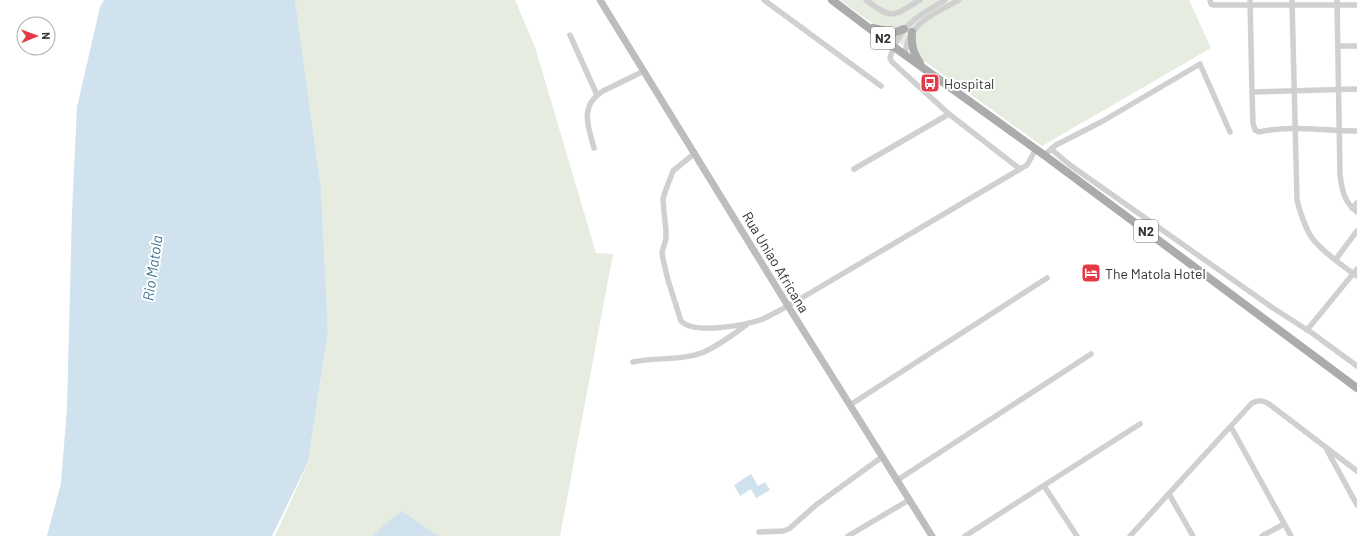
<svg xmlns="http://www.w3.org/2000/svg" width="1357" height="536" viewBox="0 0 1357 536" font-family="Barlow,sans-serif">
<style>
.green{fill:#e6ecdf}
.water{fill:#cfe2ee}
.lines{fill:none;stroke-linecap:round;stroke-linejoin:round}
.street{stroke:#d0d0d0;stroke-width:5.5}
.secondary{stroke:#bdbdbd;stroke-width:7}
.primary{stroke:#ababab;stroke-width:8}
.labels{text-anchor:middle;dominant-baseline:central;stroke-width:4;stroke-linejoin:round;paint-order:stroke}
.shield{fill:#fff;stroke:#707070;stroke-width:1}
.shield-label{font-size:13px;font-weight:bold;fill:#333}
.poi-label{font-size:14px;fill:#333;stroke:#fff;text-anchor:start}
.street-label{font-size:14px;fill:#333;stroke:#fff}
.water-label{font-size:15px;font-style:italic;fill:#3f7597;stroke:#fff}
</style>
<rect width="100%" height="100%" fill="#fff"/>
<g class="green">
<polygon points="295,0 515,0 535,47 596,253 613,254 560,536 275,536 308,463 328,332 321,188"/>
<polygon points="840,0 1189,0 1211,48 1042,146"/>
</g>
<g class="water">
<polygon points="104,0 295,0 321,188 328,332 308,462 272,536 47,536 61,483 67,408 72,212 77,107 100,7"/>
<polygon points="751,474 758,486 765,482 770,490 756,498 751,489 740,496 734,485"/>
<polygon points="402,511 438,536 373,536 386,523"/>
</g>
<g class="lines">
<g class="street">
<polyline points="764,0 881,86"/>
<path d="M 866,0 C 893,20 891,17 920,0"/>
<path d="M 945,0 C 924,13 907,20 896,43 C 893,48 891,53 890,58 L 892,62 L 949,114 L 1020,169"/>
<polyline points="1210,0 1211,4 1213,5 1357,5"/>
<path d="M 1250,0 L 1252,92 L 1253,123 L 1255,130 L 1259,132 C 1291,125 1324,131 1357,131"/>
<path d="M 1292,0 L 1297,200 C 1300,212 1304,224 1310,235 C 1318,248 1344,267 1357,276"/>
<path d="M 1337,0 L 1340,175 C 1342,190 1344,202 1357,212"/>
<polyline points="570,35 597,95"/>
<polyline points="1338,46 1357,46"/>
<path d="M 905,54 C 906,49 906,43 909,39 C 917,19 942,10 959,0"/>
<polyline points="1252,92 1357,89"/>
<path d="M 594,148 C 588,126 579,106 603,91 L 644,71"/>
<polyline points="1051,149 1070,165 1273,308 1312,333 1357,366"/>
<path d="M 695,153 L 673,171 L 665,192 L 663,199 L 664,212 L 666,231 L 666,239 L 662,252 L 663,259 L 668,280 L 681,321 C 694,335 746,325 763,319 C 771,315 780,310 788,306 L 1027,165 L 1036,149"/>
<polyline points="1044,155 1056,145 1103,121 1200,64 1230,132"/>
<polyline points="854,169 949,114"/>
<polyline points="1352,208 1357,203"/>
<polyline points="1336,259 1357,231"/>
<polyline points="1307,330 1357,269"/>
<path d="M 633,362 C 656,357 682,361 704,352 C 719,345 733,335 746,325"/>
<polyline points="850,405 1047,278"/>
<polyline points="1231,427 1291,536"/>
<polyline points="1327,450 1357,505"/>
<polyline points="896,481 1091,354"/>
<polyline points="1044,486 1077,536"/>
<polyline points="1169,494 1193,536"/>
<polyline points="759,532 783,531 789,529 816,505 882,457"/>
<polyline points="848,536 909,500"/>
<polyline points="965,536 1140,424"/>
<path d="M 1130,536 L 1252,403 C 1259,400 1263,400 1269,404 L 1357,471"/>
<polyline points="1262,536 1284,524"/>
</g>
<polyline class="secondary" points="600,0 788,306 932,536"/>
<g class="primary">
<polyline points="832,0 894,47 1044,155 1357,388"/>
<polyline points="873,28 893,33 904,29"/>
<path d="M 912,32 C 911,45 913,52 920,63"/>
</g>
</g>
<defs>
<symbol id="bus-square" viewBox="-11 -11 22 22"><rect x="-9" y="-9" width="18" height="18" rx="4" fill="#e63946" stroke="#fff"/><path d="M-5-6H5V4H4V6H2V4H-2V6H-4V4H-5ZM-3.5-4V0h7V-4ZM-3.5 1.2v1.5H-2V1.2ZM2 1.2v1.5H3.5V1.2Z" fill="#fff"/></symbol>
<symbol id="hotel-square" viewBox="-11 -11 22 22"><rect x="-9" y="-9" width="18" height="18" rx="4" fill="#e63946" stroke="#fff"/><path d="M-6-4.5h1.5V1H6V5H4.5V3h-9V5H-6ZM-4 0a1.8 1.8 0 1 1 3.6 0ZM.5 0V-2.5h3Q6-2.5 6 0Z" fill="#fff"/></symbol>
</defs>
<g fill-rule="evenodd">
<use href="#bus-square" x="919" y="72" width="22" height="22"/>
<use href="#hotel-square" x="1080" y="262" width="22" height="22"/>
</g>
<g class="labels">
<g class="shield">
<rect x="871" y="27" width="24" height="22" rx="3"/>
<rect x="1134" y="220" width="24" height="22" rx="3"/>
</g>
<g class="shield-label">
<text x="883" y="38">N2</text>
<text x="1146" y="231">N2</text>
</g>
<g class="poi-label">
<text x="944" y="83">Hospital</text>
<text x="1105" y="273">The Matola Hotel</text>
</g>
<g class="street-label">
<text transform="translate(776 262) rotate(59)">Rua Uniao Africana</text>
</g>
<g class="water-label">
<text transform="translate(152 268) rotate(-82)">Rio Matola</text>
</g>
</g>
<g transform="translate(36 36) rotate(89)"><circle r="19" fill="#ffffff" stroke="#adadad"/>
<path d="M0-3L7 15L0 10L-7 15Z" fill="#e63946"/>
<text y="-6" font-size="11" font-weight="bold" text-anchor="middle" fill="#333333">N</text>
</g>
</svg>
